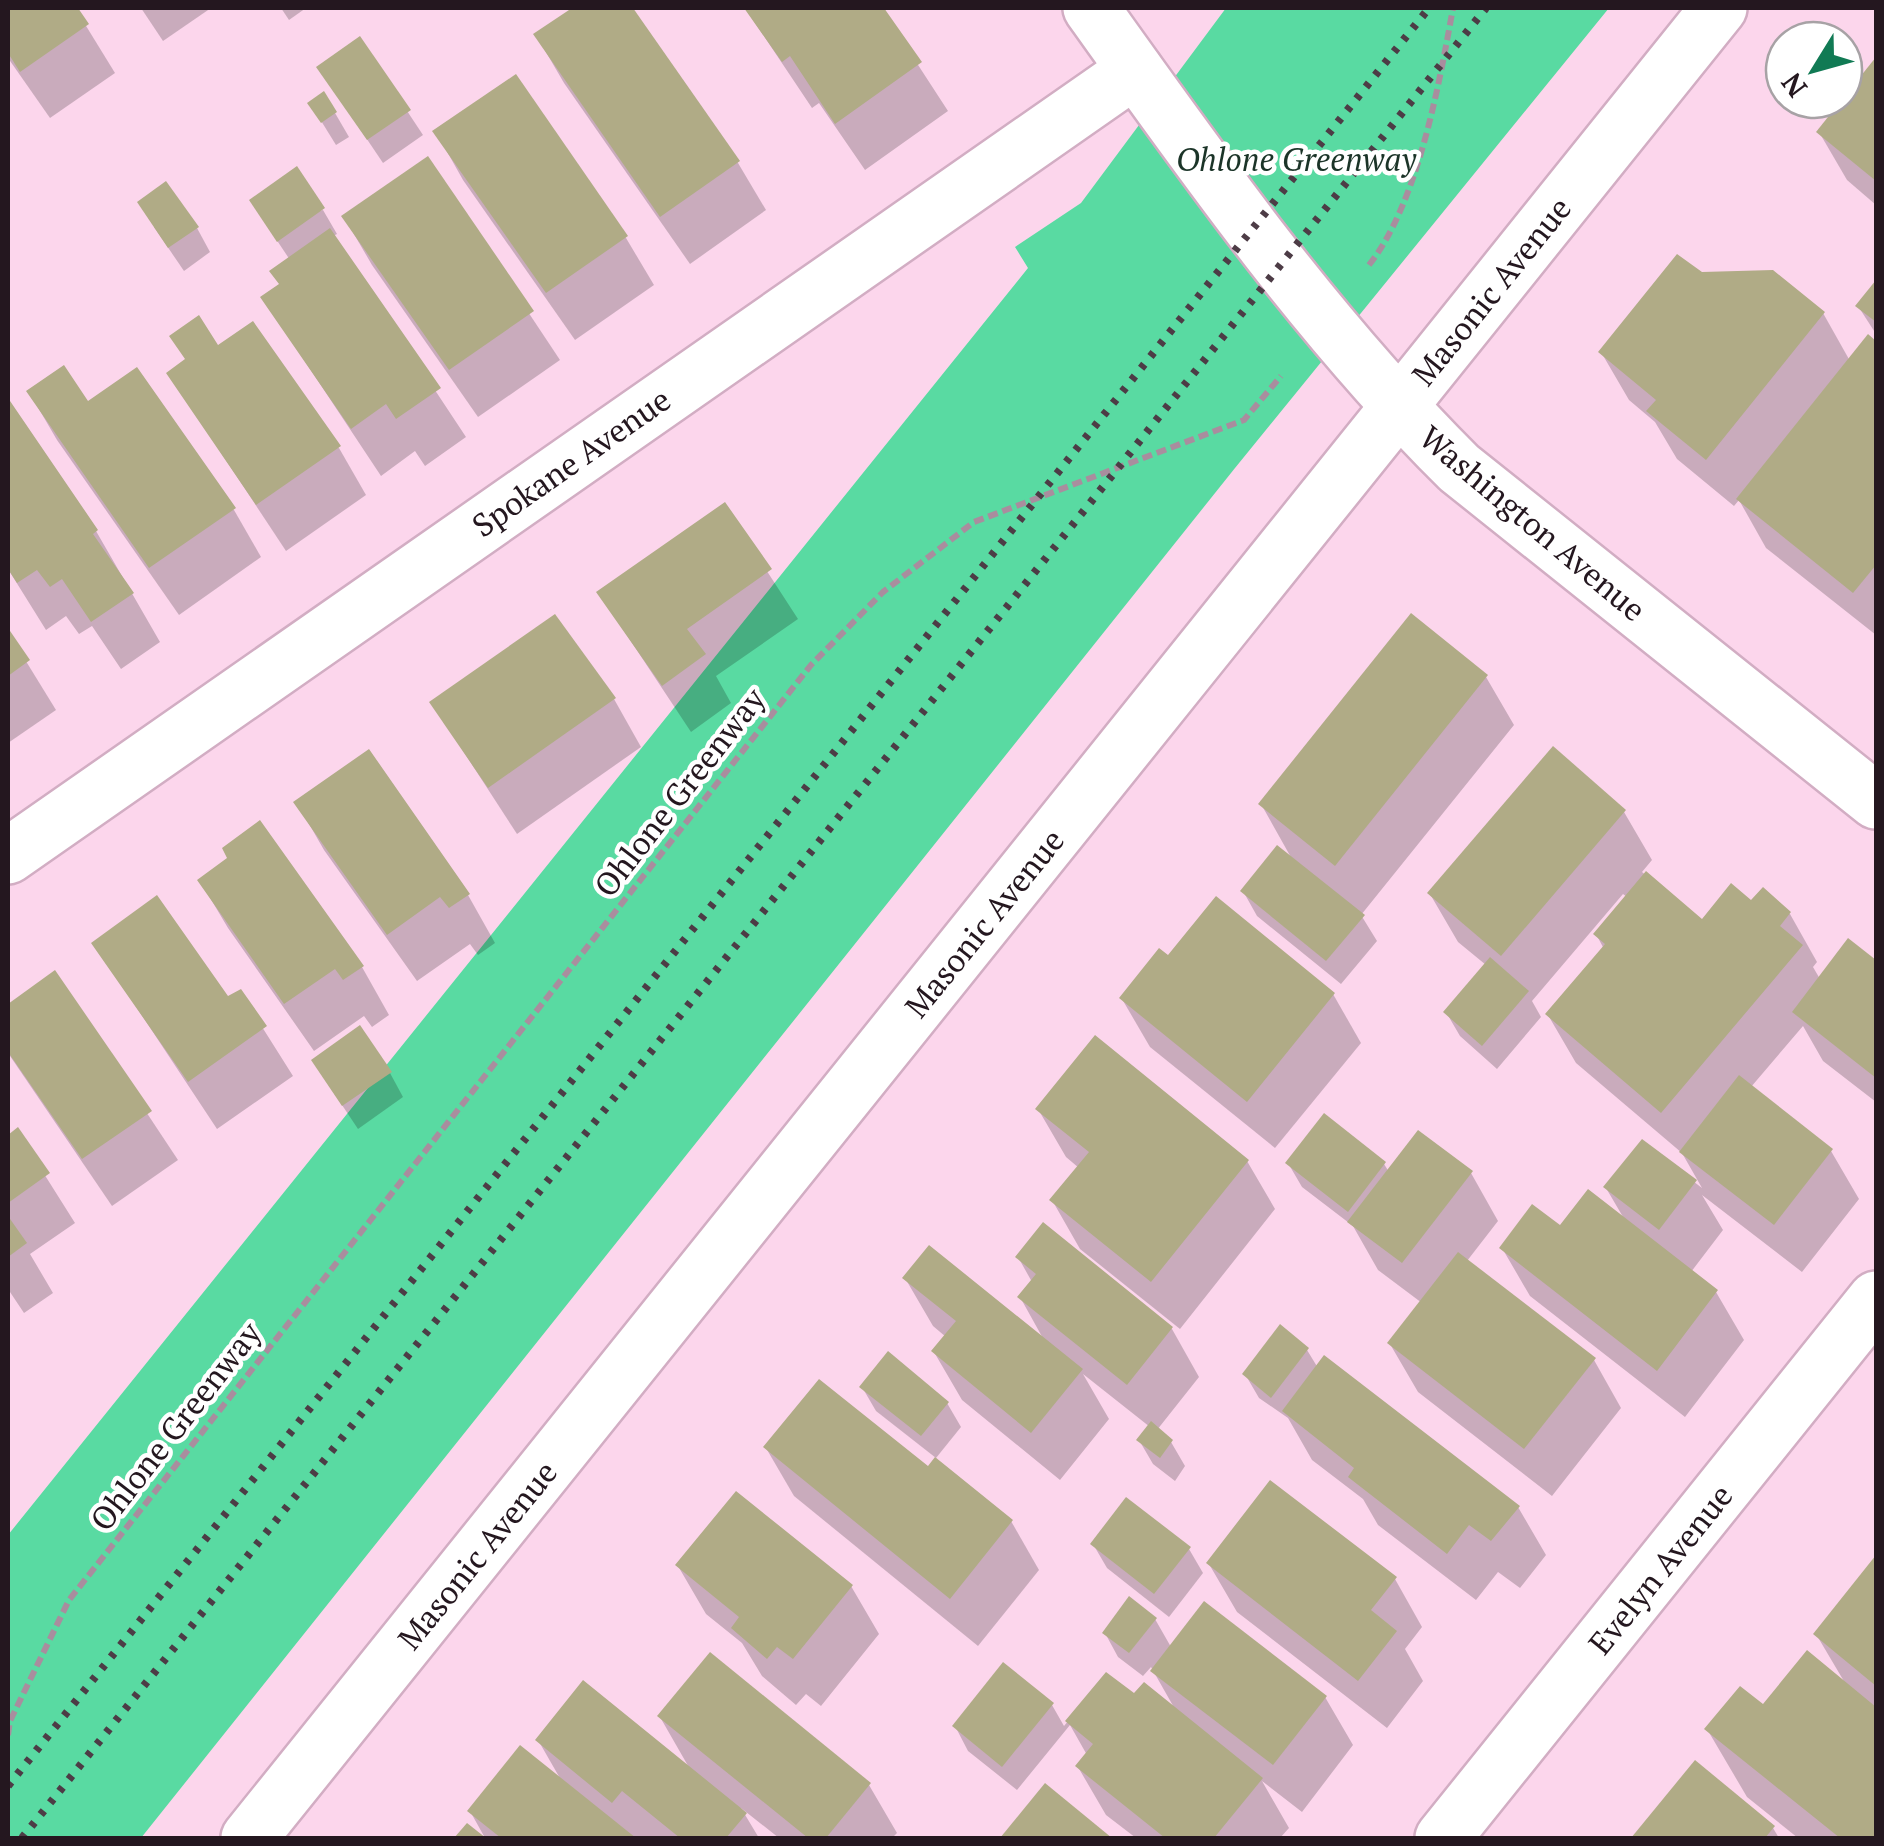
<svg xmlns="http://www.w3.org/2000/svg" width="1884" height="1846" viewBox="0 0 1884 1846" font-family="'PT Serif',serif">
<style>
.green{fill:#59daa2}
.shadow{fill:#0003}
.building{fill:#b0ab86}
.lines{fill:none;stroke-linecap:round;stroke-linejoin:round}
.street-casing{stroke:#d2adc3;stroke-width:60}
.secondary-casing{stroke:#d2adc3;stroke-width:60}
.path{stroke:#a98d9e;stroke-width:6;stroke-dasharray:10 5;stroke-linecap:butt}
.street{stroke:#fff;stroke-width:55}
.secondary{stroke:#fff;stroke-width:55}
.rail{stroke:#4d3c46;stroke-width:8;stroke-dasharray:5 10;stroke-linecap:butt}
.labels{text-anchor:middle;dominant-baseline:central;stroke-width:9;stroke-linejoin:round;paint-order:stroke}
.park-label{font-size:32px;font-style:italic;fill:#1b3428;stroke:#fff}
.street-label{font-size:32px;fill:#24171f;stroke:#fff}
</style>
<rect width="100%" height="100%" fill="#fcd6ec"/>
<polygon class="green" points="1226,8 1609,8 1235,468 141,1838 8,1838 8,1535 1028,268 1015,247 1081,203"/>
<g class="shadow">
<polygon points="8,8 75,8 115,73 50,118 8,58"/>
<polygon points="141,8 211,8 163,41"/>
<polygon points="281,8 306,8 289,20"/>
<polygon points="576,8 630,8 738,163 766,210 690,264 564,83 536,35"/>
<polygon points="745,8 881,8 948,111 865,170 819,103 812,108"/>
<polygon points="360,40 423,135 383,163 319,68"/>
<polygon points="1876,61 1876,205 1847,180 1819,132"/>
<polygon points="515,77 626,238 654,285 575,340 463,180 436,132"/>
<polygon points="310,103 335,113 349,137 336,145"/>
<polygon points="427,160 560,360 478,417 372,265 344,217"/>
<polygon points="323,210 337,234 333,236 466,437 425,466 415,451 381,476 263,298 280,286 290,260 266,224"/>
<polygon points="154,227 197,228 210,252 184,271"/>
<polygon points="1701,275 1823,313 1850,361 1869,338 1876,344 1876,635 1766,548 1739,500 1734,506 1677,459 1655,422 1629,400 1601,352"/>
<polygon points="1876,284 1876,334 1858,306"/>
<polygon points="217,348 339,448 366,495 286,551 169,374"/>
<polygon points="29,392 88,405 234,510 261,557 179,615 57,440"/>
<polygon points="8,403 96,531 160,642 121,669 92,626 79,634 66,616 46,630 8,569"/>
<polygon points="724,505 798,619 716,676 731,703 691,732 599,593"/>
<polygon points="8,632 56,710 8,743"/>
<polygon points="1486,677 1514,725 1361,915 1377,941 1341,984 1257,916 1243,891 1293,861 1261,804"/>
<polygon points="614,699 641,747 517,834 432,703"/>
<polygon points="1553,750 1624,812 1652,860 1642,872 1702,922 1751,904 1790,914 1817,962 1813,967 1820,979 1848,942 1876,964 1876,1102 1823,1061 1803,1026 1751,1087 1831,1151 1859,1199 1802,1272 1702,1195 1723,1230 1691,1272 1716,1292 1744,1340 1685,1417 1530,1296 1502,1248 1561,1229 1626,1222 1606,1188 1642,1142 1702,1188 1682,1153 1576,1063 1548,1015 1604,949 1596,934 1627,897 1623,894 1532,1001 1541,1017 1497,1069 1460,1036 1446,1012 1486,965 1458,942 1430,894"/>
<polygon points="297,803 468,895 495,943 478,955 470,944 417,981 324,850"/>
<polygon points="200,881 362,967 389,1015 372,1027 364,1016 314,1051 228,928"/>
<polygon points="94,943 228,1000 240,992 293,1076 217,1129"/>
<polygon points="1168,958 1333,994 1361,1043 1275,1148 1150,1047 1122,999"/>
<polygon points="54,973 178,1160 112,1206 8,1053 8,1007"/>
<polygon points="390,1073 403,1097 358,1129 328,1084"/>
<polygon points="1038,1109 1247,1161 1275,1209 1180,1329 1080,1249 1052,1200 1079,1168 1066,1157"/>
<polygon points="17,1131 75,1223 30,1254 53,1293 24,1313 8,1289 8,1138"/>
<polygon points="1288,1163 1384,1164 1389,1172 1471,1173 1498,1221 1467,1261 1594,1360 1621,1408 1552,1496 1418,1392 1390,1344 1422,1303 1378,1270 1353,1226 1302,1187"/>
<polygon points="1043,1226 1172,1329 1199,1377 1157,1430 1171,1442 1185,1466 1175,1481 1153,1464 1139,1440 1150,1427 1083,1374 1109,1419 1060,1480 962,1400 934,1352 946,1337 933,1326 905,1278 1045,1342 1020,1297 1032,1282 1018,1257"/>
<polygon points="1307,1350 1318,1368 1518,1507 1546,1555 1520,1588 1498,1572 1476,1600 1378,1525 1363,1499 1312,1460 1288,1418 1259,1398 1245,1374"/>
<polygon points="862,1387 947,1403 961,1427 936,1458 876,1411"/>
<polygon points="766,1448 928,1470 1011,1521 1039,1570 978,1646 794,1496"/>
<polygon points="1093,1544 1189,1549 1203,1573 1169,1617 1107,1568"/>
<polygon points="1875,1560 1876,1838 1798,1838 1747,1797 1707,1729 1845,1683 1816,1634"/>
<polygon points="1209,1564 1395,1579 1422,1627 1405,1649 1423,1681 1387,1728 1237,1612"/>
<polygon points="678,1566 851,1586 879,1634 821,1706 806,1694 796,1705 762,1676 742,1643 706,1614"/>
<polygon points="1155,1619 1171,1647 1325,1697 1353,1745 1302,1812 1262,1781 1289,1828 1280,1838 1136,1838 1106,1815 1078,1767 1087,1755 1070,1725 1017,1790 968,1751 955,1726 1052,1705 1064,1726 1106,1675 1134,1697 1176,1711 1151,1667 1143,1676 1118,1657 1105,1633"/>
<polygon points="660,1717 869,1785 897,1833 892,1838 779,1838 741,1808 759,1838 485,1838 470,1811 561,1780 538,1740 691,1771"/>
<polygon points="1695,1764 1773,1828 1779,1838 1634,1838"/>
<polygon points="1045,1787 1108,1838 1003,1838"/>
</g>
<g class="building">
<polygon points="8,8 78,8 89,24 20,72 8,53"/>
<polygon points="572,8 633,8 740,161 660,217 533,34"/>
<polygon points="744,8 884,8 922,62 835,124 790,56 782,62"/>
<polygon points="360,36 411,110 367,140 316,67"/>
<polygon points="1876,57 1876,181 1816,132"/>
<polygon points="516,74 628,236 546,293 432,131"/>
<polygon points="324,91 337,112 321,123 307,103"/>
<polygon points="428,156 534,311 449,370 341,216"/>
<polygon points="297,166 325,208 277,242 249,200"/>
<polygon points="166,181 199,227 168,248 137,202"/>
<polygon points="330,228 441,388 396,419 386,404 351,429 260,297 279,284 269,271"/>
<polygon points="1677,254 1702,272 1773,270 1825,312 1706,460 1646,411 1656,400 1598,352"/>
<polygon points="1876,280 1876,322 1855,306"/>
<polygon points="199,315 218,345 253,321 341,446 256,505 166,373 185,359 169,336"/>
<polygon points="1868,334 1876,341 1876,565 1853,593 1736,499"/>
<polygon points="64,365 88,401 137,367 236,508 149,568 26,391"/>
<polygon points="8,398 98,530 93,534 134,593 91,622 62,579 50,587 37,570 17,583 8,569"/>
<polygon points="725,502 772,569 687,629 706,654 662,686 596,592"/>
<polygon points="1411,613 1488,675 1335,866 1258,804"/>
<polygon points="555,614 616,698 488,788 429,702"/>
<polygon points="8,628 30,660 8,676"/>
<polygon points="1553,746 1626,810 1501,956 1427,893"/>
<polygon points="369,749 470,894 449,908 440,897 387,935 293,802"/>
<polygon points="260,820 364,966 343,980 335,969 284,1004 197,880 227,858 222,848"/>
<polygon points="1277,845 1365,915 1326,961 1240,891"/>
<polygon points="1646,871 1702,919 1731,883 1751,900 1763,887 1791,912 1780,926 1803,945 1661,1113 1545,1014 1605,944 1593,934"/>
<polygon points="157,895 228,996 241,989 267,1026 188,1082 91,943"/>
<polygon points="1216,896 1335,993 1247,1102 1119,998 1159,948 1168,955"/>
<polygon points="1848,938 1876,960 1876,1078 1792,1012"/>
<polygon points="1490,957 1529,991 1482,1046 1443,1012"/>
<polygon points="55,970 152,1111 82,1159 8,1052 8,1004"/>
<polygon points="360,1025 392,1072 342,1106 311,1060"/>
<polygon points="1095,1035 1249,1160 1151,1282 1049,1200 1089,1152 1035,1109"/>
<polygon points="1739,1075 1833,1149 1774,1225 1679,1152"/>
<polygon points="1324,1113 1386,1162 1348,1212 1285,1163"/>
<polygon points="18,1127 50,1173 8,1203 8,1135"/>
<polygon points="1418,1130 1473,1171 1402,1263 1347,1222"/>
<polygon points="1642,1139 1697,1180 1659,1230 1603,1187"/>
<polygon points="1588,1189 1718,1290 1657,1371 1499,1248 1532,1204 1560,1225"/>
<polygon points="8,1216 27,1243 8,1257"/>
<polygon points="1043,1222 1173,1327 1127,1385 1017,1297 1036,1274 1015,1257"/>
<polygon points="929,1245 1083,1369 1031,1433 931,1351 956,1321 902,1278"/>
<polygon points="1458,1252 1596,1358 1524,1449 1387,1343"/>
<polygon points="1280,1324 1309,1348 1271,1398 1242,1374"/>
<polygon points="888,1351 949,1402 921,1436 859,1387"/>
<polygon points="1324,1355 1520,1506 1491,1541 1469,1525 1447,1554 1348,1477 1354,1468 1282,1411"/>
<polygon points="819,1379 928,1466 935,1457 1013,1520 950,1599 763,1447"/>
<polygon points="1151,1421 1173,1440 1160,1458 1136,1440"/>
<polygon points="1270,1480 1397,1577 1371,1610 1397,1631 1358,1681 1206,1563"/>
<polygon points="736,1491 853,1585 793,1659 777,1647 767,1659 731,1628 739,1617 675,1565"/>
<polygon points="1126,1497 1191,1547 1154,1594 1090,1544"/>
<polygon points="1876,1555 1876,1686 1813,1634"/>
<polygon points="1129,1596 1157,1618 1129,1653 1102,1633"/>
<polygon points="1204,1601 1327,1696 1273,1765 1150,1671"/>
<polygon points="1807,1650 1876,1707 1876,1838 1840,1838 1704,1729 1740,1686 1763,1704"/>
<polygon points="710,1652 871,1783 826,1838 808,1838 657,1716"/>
<polygon points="1003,1662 1054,1703 1002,1767 952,1726"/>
<polygon points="1106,1672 1134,1693 1144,1682 1263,1778 1214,1838 1165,1838 1075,1766 1093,1744 1065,1721"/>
<polygon points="583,1680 747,1813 726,1838 680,1838 622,1791 612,1803 535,1740"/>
<polygon points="520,1745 636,1838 501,1838 467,1811"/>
<polygon points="1695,1760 1775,1826 1765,1838 1631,1838"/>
<polygon points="1045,1783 1112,1838 1000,1838"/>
<polygon points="467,1823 486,1838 454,1838"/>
</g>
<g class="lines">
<defs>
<g id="street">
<path d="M 1091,8 C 1205,168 1319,329 1459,468 L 1876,801"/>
<polyline points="8,856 1135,70"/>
<polyline points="1443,1838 1876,1299"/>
</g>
<polyline id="secondary" points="249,1838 1719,8"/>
</defs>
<use href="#street" class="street-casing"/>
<use href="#secondary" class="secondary-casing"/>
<g class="path">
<path d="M 1369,265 C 1418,203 1439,85 1453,8"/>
<polyline points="8,1735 10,1721 69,1600 811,665 883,592 974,522 1244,420 1281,376"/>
</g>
<use href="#street" class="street"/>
<use href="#secondary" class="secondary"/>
<g class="rail">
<polyline points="8,1786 1429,8"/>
<polyline points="22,1838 1486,8"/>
</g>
</g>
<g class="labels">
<g class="park-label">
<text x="1296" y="159">Ohlone Greenway</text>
</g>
<g class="street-label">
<text transform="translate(1491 291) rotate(-51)">Masonic Avenue</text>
<text transform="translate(571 462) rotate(-35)">Spokane Avenue</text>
<text transform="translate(1533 523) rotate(40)">Washington Avenue</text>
<text transform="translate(679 792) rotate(-52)">Ohlone Greenway</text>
<text transform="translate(984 923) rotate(-51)">Masonic Avenue</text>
<text transform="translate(175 1426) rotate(-52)">Ohlone Greenway</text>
<text transform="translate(477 1555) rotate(-51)">Masonic Avenue</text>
<text transform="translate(1660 1569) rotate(-51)">Evelyn Avenue</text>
</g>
</g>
<rect width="1884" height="1846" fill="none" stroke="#24171f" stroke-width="20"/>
<g transform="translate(1814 70) rotate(233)"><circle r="48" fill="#ffffff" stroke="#a7a2a5" stroke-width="2.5"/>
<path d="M0-8L18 38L0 25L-18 38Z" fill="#117a54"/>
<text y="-15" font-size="28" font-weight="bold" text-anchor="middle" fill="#24171f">N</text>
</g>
</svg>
